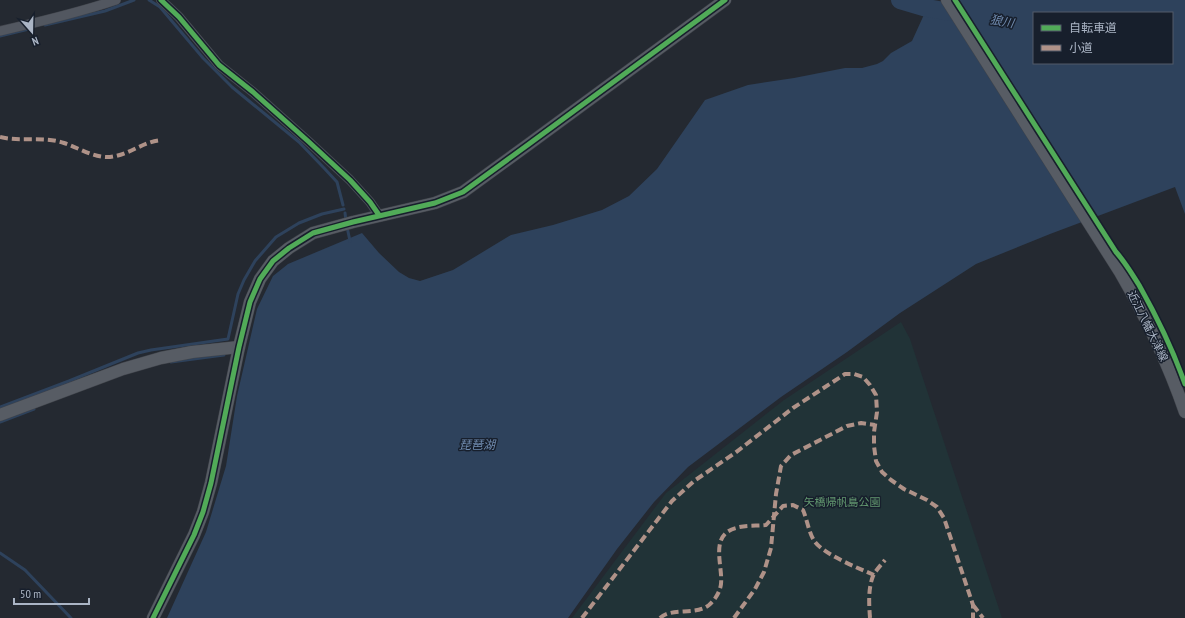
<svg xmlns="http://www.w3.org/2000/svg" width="1185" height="618" viewBox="0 0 1185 618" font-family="'PT Sans Narrow','Noto Sans JP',sans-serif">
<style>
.green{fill:#213337}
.water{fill:#2e425c;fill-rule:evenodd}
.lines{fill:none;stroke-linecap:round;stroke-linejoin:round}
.stream{stroke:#2e425c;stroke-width:3}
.river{stroke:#2e425c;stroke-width:18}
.street-casing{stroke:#40444b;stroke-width:10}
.secondary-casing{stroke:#40444b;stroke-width:13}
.street{stroke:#525760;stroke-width:9}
.secondary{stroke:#575c64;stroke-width:12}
.quiet{stroke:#af9288;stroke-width:4;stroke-dasharray:8 4;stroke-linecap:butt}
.cycleway-casing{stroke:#171f2c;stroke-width:8}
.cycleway{stroke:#51ab58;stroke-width:5}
.labels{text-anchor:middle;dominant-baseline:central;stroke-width:3;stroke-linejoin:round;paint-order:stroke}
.street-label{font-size:11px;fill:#abb5c5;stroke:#171f2c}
.park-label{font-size:11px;fill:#61966e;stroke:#171f2c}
.water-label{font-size:12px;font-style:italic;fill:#718cb0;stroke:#171f2c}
</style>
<rect width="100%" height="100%" fill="#242931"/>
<polygon class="green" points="901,322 910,339 1002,618 572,618 666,493 784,400"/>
<path class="water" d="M 954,0 L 1185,0 L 1185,214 L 1175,187 L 1050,234 L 976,264 L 900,313 L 847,352 L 781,397 L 688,467 L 654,502 L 617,549 L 568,618 L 167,618 L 206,532 L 226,466 L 237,396 L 257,309 L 273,276 L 288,264 L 362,233 L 379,253 L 399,272 L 409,278 L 420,281 L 453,270 L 511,235 L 553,225 L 602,210 L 629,196 L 657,169 L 705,100 L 748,85 L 794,78 L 845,68 L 862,68 L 877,64 L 883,61 L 891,53 L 912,41 L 927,8 ZM 1034,13 L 1172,13 L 1172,63 L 1034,63 Z"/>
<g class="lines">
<g class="stream">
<polyline points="149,0 160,7 203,58 232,87 299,142 324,168 337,182 343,205"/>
<polyline points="45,25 105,11 134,0"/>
<polyline points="0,36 29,29"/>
<polyline points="345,213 346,221"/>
<polyline points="347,227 350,241"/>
<polyline points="171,362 224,355"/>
<polyline points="0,407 69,381 138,353 151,350 228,339 238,294 244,280 255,261 276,237 299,223 322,214 344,209"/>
<polyline points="0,422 34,409"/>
<polyline points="0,553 25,570 71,618"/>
</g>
<polyline class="river" points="900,0 927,8 950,12"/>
<defs>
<g id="street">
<polyline points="161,0 179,17 219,65 253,92 309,142 350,180 370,202 379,215"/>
<path d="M 0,31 C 39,22 78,13 116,0"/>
</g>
<g id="secondary">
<path d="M 947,0 L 1120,272 C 1146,317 1168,363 1185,412"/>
<polyline points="0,415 123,369 161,358 192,352 239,347"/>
<polyline points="153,618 194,535 203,512 211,483 239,347 250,302 260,279 273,261 289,248 313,233 353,222 435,203 463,192 529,144 725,0"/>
</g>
</defs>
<use href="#street" class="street-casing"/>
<use href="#secondary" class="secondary-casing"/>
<use href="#street" class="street"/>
<use href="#secondary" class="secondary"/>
<g class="quiet">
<path d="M 0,137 C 20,142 44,136 64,143 C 79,148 94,158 110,157 C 129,155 144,141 162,140"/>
<polyline points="973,605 983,618"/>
<polyline points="582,618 672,501 694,481 735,453 793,408 845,374 854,374 863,377 870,385 876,395 877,412 874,432 874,446 876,461 882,472 891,480 904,489 927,500 937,507 944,518 973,605 973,618"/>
<path d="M 660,618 C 672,607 695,616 709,605 C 715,600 720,592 721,584 C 723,565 709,535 736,528 C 745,525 756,526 766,525 L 783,506 L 793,505 L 803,510 C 807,519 809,534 815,542 C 825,555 858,568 874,575"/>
<polyline points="734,618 755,589 764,572 771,548 776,494 781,466 791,455 847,426 861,423 875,425"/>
<path d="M 870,618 C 869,604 868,589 873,576 C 876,570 881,565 885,560"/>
</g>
<defs>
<g id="cycleway">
<polyline points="161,0 179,17 219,65 253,92 309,142 350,180 370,202 379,215"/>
<path d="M 955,0 L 1116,252 C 1125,262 1132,274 1139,285 C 1157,317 1173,350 1185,384"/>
<polyline points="153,618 194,535 203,512 211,483 239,347 250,302 260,279 273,261 289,248 313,233 353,222 435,203 463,192 529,144 725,0"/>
</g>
</defs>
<use href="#cycleway" class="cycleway-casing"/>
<use href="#cycleway" class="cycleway"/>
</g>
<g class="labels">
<g class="street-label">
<text transform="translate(1148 326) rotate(64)">近江八幡大津線</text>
</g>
<g class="park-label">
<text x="842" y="502">矢橋帰帆島公園</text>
</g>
<g class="water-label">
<text transform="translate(1002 21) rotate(10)">狼川</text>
<text x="477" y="444">琵琶湖</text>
</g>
</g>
<rect x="1033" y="12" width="140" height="52" fill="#171f2c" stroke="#525b69"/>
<rect x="1041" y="25" width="20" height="6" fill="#51ab58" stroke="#525b69"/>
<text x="1069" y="32" font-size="12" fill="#abb5c5">自転車道</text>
<rect x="1041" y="45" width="20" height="6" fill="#af9288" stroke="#525b69"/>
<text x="1069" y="52" font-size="12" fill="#abb5c5">小道</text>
<g transform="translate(32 32) rotate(160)" stroke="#171f2c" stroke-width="3" paint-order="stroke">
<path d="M0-3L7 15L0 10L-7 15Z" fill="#abb5c5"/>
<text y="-6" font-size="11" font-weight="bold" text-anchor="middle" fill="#abb5c5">N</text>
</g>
<path d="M14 598v6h75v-6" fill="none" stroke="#abb5c5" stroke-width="2"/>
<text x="20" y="598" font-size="12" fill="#abb5c5" stroke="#171f2c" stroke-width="3" paint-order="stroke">50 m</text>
</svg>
